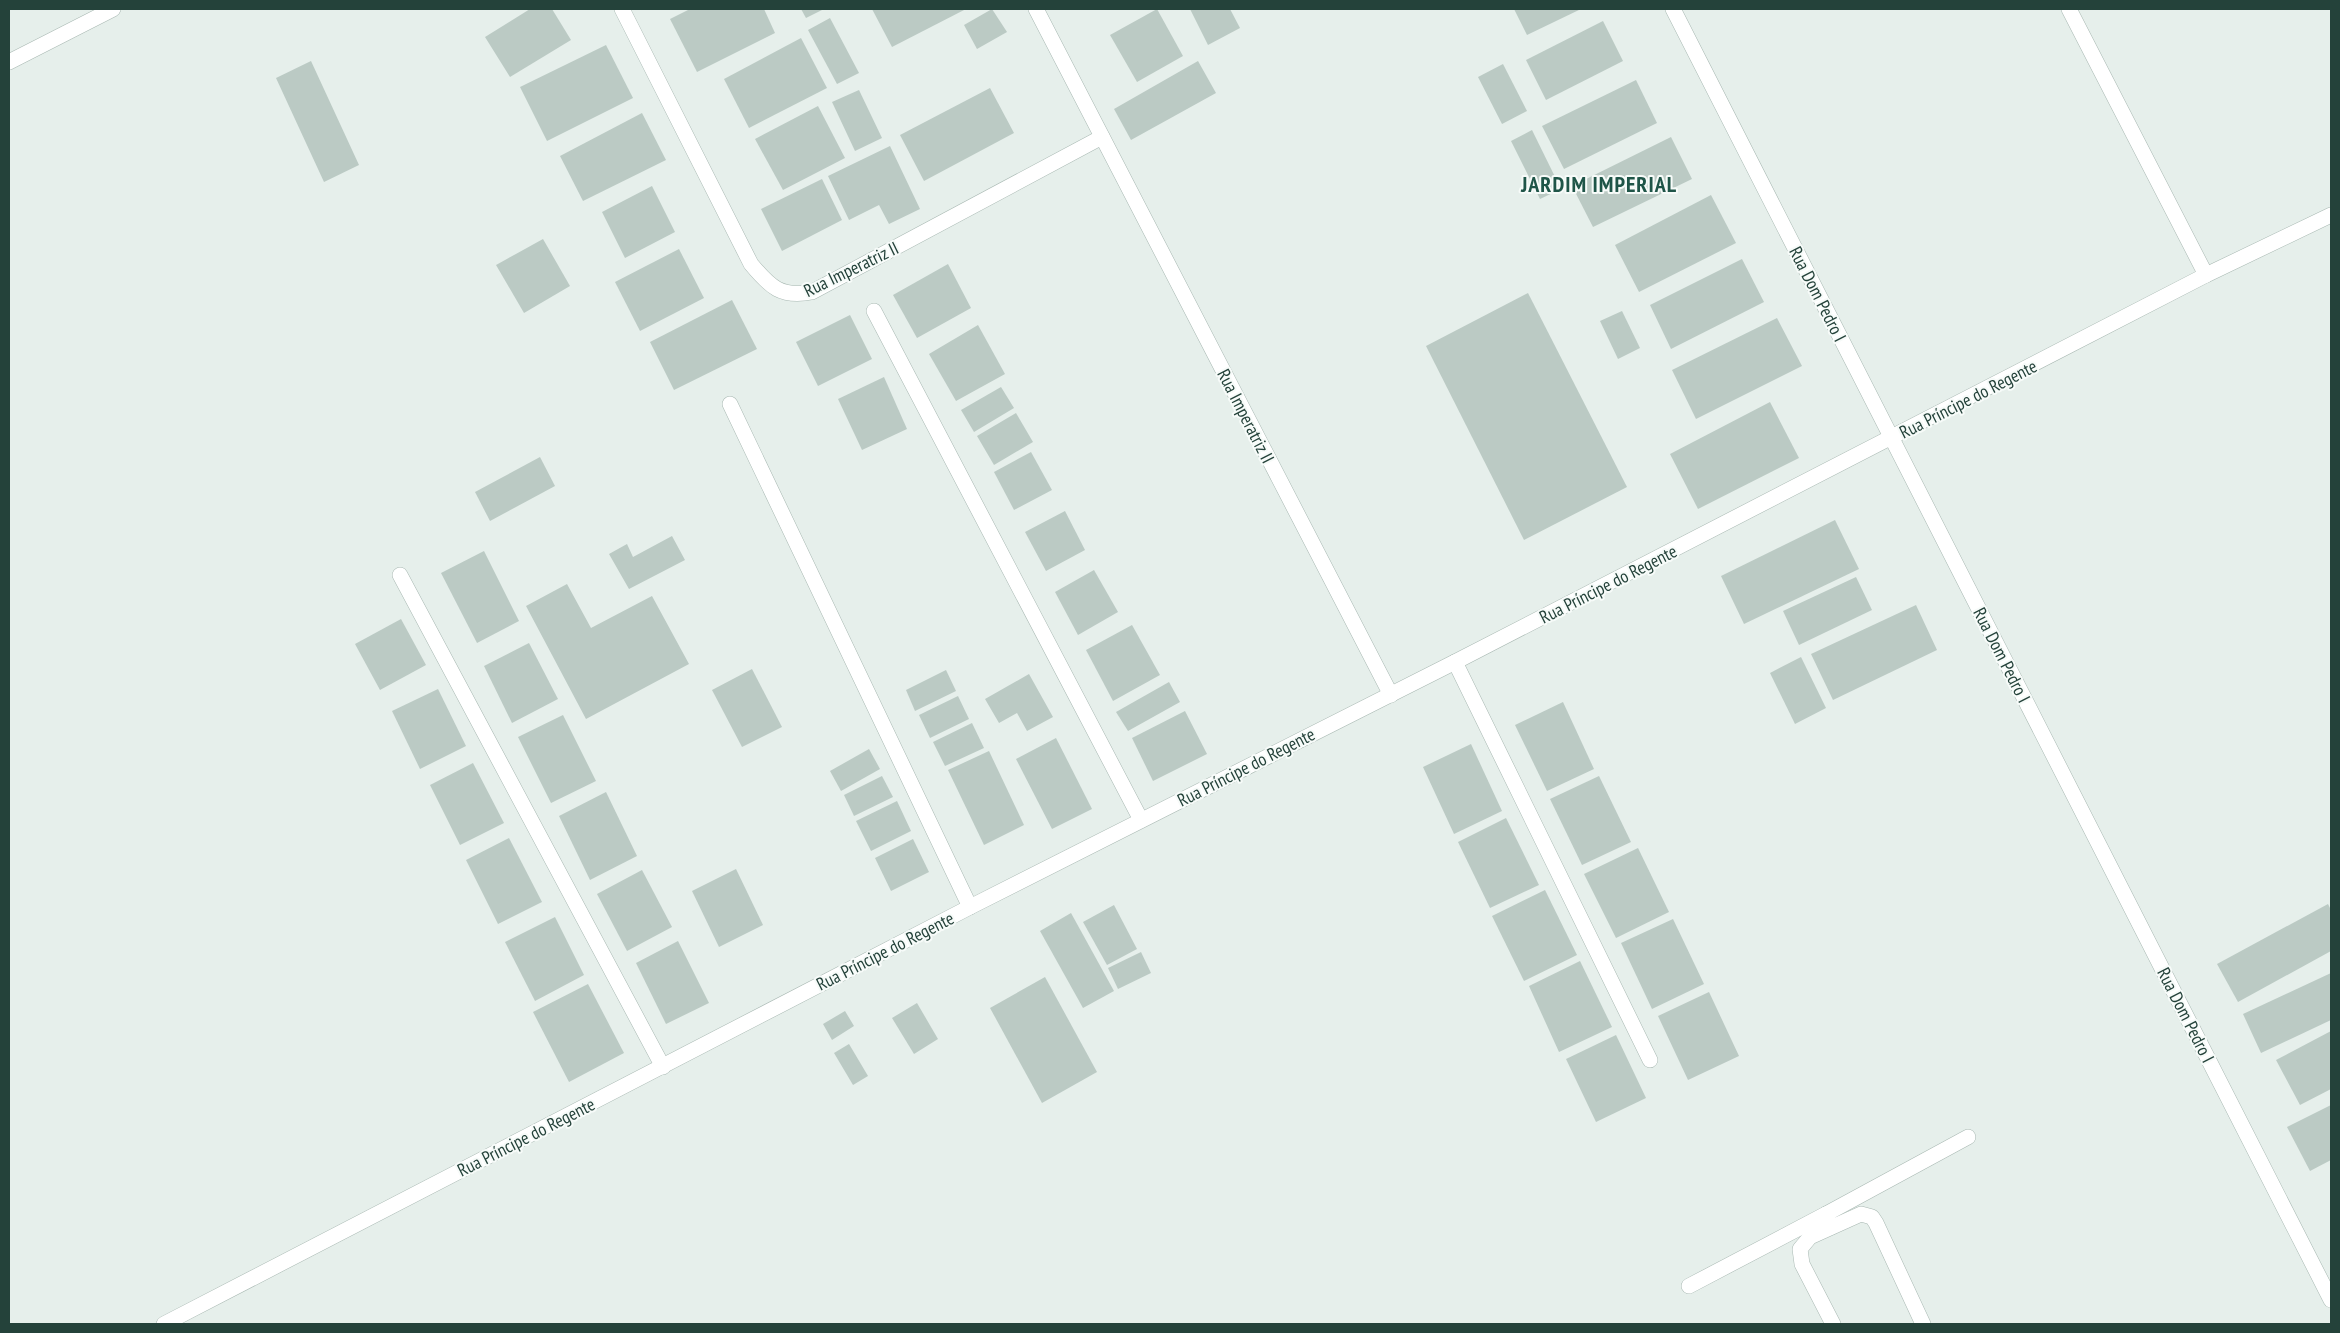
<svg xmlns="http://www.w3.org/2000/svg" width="2340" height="1333" viewBox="0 0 2340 1333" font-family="'PT Sans Narrow',sans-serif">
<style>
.building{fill:#bbcac4}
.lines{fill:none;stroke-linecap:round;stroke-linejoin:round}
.lane-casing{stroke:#a8b8b2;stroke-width:16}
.street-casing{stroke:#a8b8b2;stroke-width:16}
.lane{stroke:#fff;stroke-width:15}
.street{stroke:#fff;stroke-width:15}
.labels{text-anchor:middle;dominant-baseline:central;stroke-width:4;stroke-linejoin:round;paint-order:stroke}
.street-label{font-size:18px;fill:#24423a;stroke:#f7fbf9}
.district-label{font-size:22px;font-weight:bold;letter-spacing:1px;fill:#1f5548;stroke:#f7fbf9}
</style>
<rect width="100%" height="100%" fill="#e6efeb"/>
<g class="building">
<polygon points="530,9 552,9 571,40 510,77 485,37"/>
<polygon points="690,9 764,9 775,33 697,72 670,19"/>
<polygon points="801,9 821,9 822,10 806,18"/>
<polygon points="872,9 966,9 892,47"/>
<polygon points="992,9 1007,32 977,49 964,25"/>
<polygon points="1157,9 1183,56 1137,82 1110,35"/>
<polygon points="1190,9 1230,9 1240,28 1208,45"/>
<polygon points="1514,9 1581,9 1527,35"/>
<polygon points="830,18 859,73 837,84 808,30"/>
<polygon points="1603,21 1623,61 1546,100 1526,60"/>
<polygon points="801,38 827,88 749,128 724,79"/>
<polygon points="606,45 633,98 547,141 520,87"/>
<polygon points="311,61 359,165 324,182 276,78"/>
<polygon points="1198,61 1216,93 1131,140 1114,109"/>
<polygon points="1503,64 1527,111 1502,124 1478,77"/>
<polygon points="1636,80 1657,123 1564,169 1542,126"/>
<polygon points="990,88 1014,133 924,181 900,135"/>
<polygon points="859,90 882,138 855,151 832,102"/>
<polygon points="818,106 845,158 783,190 755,139"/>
<polygon points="642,113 666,160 583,201 560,156"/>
<polygon points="1532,130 1561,189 1540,199 1511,141"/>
<polygon points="1671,137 1692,179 1593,227 1572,186"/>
<polygon points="890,146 920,209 889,224 879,205 849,220 828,176"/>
<polygon points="822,179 842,220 782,251 761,209"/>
<polygon points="652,186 675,232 625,258 602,212"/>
<polygon points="1711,195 1736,243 1639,292 1615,245"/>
<polygon points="543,239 570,286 524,313 496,265"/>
<polygon points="679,249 704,298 640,331 615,282"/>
<polygon points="1742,259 1764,302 1671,349 1650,305"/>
<polygon points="948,264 971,308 917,338 893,295"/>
<polygon points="1528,293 1627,487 1524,540 1426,346"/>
<polygon points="732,300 757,349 674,390 650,342"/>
<polygon points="1622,311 1640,348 1618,359 1600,321"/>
<polygon points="850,315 872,359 818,386 796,342"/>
<polygon points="1777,318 1802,366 1696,419 1672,370"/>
<polygon points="978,325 1005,374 956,401 929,354"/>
<polygon points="884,377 907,429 862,450 838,399"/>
<polygon points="1001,387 1014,408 974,432 961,410"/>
<polygon points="1770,402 1799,458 1698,509 1670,454"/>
<polygon points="1016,413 1033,442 994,465 977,436"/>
<polygon points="1031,452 1052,490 1014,510 994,472"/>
<polygon points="540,457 555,486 490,521 475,492"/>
<polygon points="1065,511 1085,550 1046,571 1025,532"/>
<polygon points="1835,520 1859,569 1744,624 1721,576"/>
<polygon points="672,536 685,560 629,589 609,554 627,544 633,557"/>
<polygon points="484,551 519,621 477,643 441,573"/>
<polygon points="1094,570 1118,612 1078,635 1055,592"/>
<polygon points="1856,577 1872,610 1799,645 1783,611"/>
<polygon points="567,584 591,628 652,596 689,664 586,719 526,606"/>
<polygon points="1916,605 1937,650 1833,700 1811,654"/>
<polygon points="401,619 426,665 380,690 355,644"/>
<polygon points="1132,625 1160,675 1113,701 1086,650"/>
<polygon points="529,643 558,699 512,723 484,666"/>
<polygon points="1801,657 1826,708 1795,724 1770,673"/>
<polygon points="752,669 782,727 742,747 712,690"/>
<polygon points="946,670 956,691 915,711 906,690"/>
<polygon points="1029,674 1053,717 1027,731 1017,713 999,723 985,699"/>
<polygon points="1169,682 1180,702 1128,731 1116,712"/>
<polygon points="438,689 466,746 420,769 392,711"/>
<polygon points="958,696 969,719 930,738 919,715"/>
<polygon points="1563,702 1594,769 1547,791 1515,725"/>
<polygon points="1185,711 1207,754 1153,781 1132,738"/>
<polygon points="563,715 596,781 551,803 518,737"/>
<polygon points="972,723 984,748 945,766 933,742"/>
<polygon points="1056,738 1092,809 1052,829 1016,759"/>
<polygon points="1471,744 1502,811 1454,834 1423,767"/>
<polygon points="869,749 880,769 841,791 830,771"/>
<polygon points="989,751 1024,825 984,845 948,770"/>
<polygon points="473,763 504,823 460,845 430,785"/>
<polygon points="882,776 893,797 854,816 844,795"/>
<polygon points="1599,776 1631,842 1582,865 1550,799"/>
<polygon points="606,792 637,856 590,880 559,816"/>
<polygon points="897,801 911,831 871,851 856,821"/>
<polygon points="1506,818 1539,885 1490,908 1458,842"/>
<polygon points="509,838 542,902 498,924 466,860"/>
<polygon points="913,839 929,872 891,891 875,858"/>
<polygon points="1638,848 1669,912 1616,938 1584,874"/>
<polygon points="736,869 763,925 719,947 692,891"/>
<polygon points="642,870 672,927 627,951 597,894"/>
<polygon points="1545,890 1577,955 1524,981 1492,916"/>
<polygon points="2328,904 2331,910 2331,951 2238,1002 2217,964"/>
<polygon points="1114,905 1137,949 1107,965 1083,922"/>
<polygon points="1071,913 1114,991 1083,1008 1040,931"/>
<polygon points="555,917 584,975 535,1001 505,942"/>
<polygon points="1673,919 1704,984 1652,1009 1621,943"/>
<polygon points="678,941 709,1003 666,1024 636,963"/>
<polygon points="1141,952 1151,973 1118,989 1108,968"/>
<polygon points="1580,961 1612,1027 1559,1052 1529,986"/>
<polygon points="2331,973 2331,1020 2261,1053 2243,1014"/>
<polygon points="1045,977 1097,1072 1042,1103 990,1008"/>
<polygon points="588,984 624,1053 569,1082 533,1012"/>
<polygon points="1709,992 1739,1056 1688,1080 1658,1016"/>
<polygon points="917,1003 938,1039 914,1054 892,1018"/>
<polygon points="845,1011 854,1026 832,1040 823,1024"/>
<polygon points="2331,1031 2331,1089 2300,1105 2276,1060"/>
<polygon points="1616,1035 1646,1098 1596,1122 1566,1059"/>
<polygon points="849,1044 868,1076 853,1085 834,1053"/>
<polygon points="2331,1105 2331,1160 2310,1171 2287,1127"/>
</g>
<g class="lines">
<defs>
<g id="lane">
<polyline points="2069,9 2206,275"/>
<polyline points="874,311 1141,820"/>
<polyline points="730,404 970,907"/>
<polyline points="400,575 663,1067"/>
<polyline points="1455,662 1650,1060"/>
<polyline points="1826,1214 1968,1137"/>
<polyline points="1689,1286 1826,1214 1831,1227"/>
<polyline points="1833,1324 1802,1264 1800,1249 1810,1237 1861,1214 1872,1217 1876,1223 1923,1324"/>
</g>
<g id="street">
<path d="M 622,9 L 751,264 C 770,287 781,298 812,292 L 1102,137"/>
<polyline points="1036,9 1391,695"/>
<polyline points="1673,9 2331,1300"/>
<polyline points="9,62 113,9"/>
<polyline points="164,1324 970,907 1455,662 2206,275 2331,215"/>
</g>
</defs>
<use href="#lane" class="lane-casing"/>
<use href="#street" class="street-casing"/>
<use href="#lane" class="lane"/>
<use href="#street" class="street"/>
</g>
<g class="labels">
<g class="street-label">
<text transform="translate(851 269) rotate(-26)">Rua Imperatriz II</text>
<text transform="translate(1818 294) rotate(63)">Rua Dom Pedro I</text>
<text transform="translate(1968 399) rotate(-27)">Rua Príncipe do Regente</text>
<text transform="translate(1246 416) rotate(63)">Rua Imperatriz II</text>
<text transform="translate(1608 584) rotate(-27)">Rua Príncipe do Regente</text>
<text transform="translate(2002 655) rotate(63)">Rua Dom Pedro I</text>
<text transform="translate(1246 767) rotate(-27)">Rua Príncipe do Regente</text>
<text transform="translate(885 951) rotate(-27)">Rua Príncipe do Regente</text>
<text transform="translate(2186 1015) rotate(63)">Rua Dom Pedro I</text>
<text transform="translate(526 1137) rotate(-27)">Rua Príncipe do Regente</text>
</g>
<g class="district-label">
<text x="1599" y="184">JARDIM IMPERIAL</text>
</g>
</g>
<rect width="2340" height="1333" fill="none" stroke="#24423a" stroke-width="20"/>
</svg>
